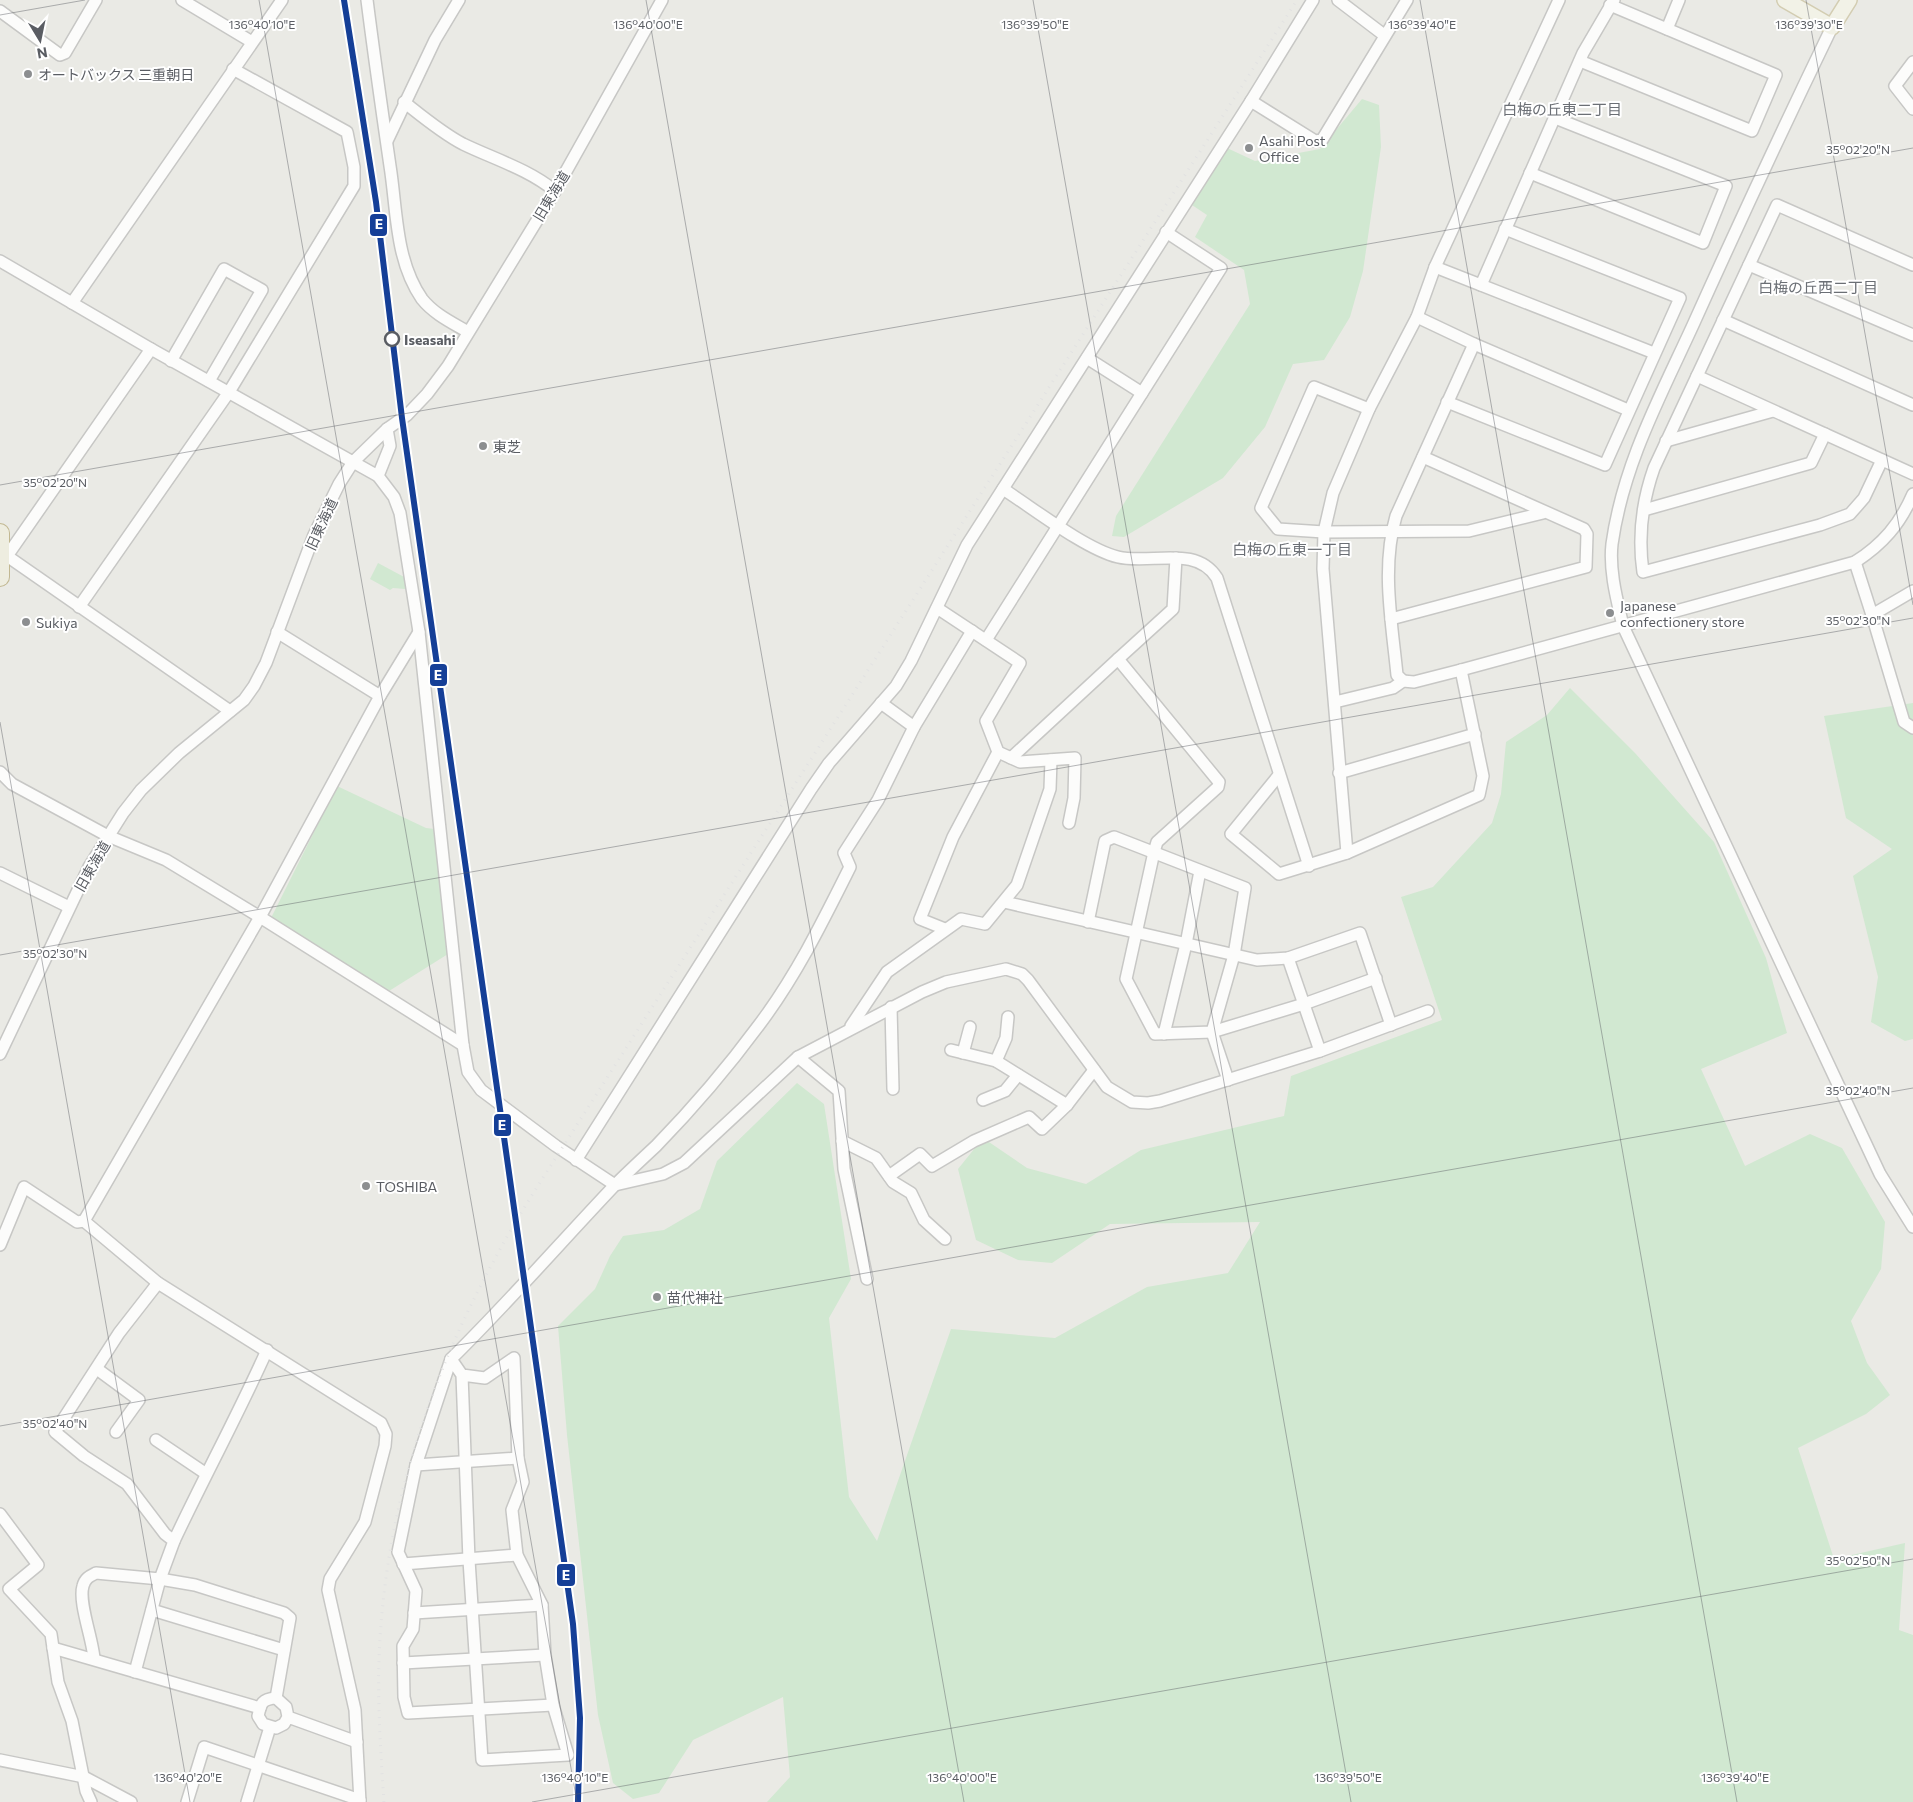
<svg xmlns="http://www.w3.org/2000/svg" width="1913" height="1802" viewBox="0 0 1913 1802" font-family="Commissioner,'Noto Sans JP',sans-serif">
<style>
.green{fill:#d1e8d1}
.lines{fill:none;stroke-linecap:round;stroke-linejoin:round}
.minor-casing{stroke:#c7c7c5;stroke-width:14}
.major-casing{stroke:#d3cdb2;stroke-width:18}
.highway-casing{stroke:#c2b892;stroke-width:20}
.minor{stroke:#fcfcfb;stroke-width:11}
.major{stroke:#f2f2e7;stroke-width:15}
.highway{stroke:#eeede0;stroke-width:18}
.rail{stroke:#e2e2e2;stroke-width:3;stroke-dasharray:1 6;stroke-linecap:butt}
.rail-1-casing{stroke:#fff;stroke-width:10}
.rail-1{stroke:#153f97;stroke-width:6}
.ticks{fill:none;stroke:#5a5d63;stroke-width:1;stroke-opacity:0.45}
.poi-dot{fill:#8c8e90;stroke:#fff;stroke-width:2}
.stop-dot{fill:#fff;stroke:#5a5d63;stroke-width:2.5}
.labels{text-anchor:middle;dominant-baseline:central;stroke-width:4;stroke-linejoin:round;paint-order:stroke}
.poi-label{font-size:14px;fill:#5a5d63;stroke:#fff;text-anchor:start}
.street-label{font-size:14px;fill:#5a5d63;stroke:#fff}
.stop-label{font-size:14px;font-weight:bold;fill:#5a5d63;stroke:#fff;text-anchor:start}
.neighbourhood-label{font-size:15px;fill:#6b6f75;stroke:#fff}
.ticks-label{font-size:12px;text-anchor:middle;fill:#5a5d63;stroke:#fff;stroke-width:4;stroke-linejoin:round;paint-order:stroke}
.line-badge{stroke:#fff;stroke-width:2}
.badge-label{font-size:14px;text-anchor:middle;font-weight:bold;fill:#fff}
</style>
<rect width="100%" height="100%" fill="#eaeae5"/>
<g class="green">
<polygon points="1362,99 1379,105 1381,147 1363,271 1350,317 1324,360 1293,364 1265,427 1223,478 1124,537 1112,536 1116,516 1250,304 1244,270 1195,237 1207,215 1192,205 1227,148 1255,161 1320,149"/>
<polygon points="378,563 406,578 405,589 393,588 390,590 370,579"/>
<polygon points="1570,688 1635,753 1714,842 1766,958 1787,1033 1701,1069 1745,1166 1810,1134 1842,1148 1885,1222 1881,1269 1851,1321 1867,1363 1890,1395 1866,1414 1798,1448 1834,1559 1905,1543 1899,1630 1913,1635 1913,1802 767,1802 790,1777 783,1697 693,1740 659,1793 633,1799 613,1783 598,1715 567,1435 558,1326 595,1289 610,1256 623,1236 664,1230 700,1209 717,1161 797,1083 824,1104 851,1279 829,1318 849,1497 877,1541 951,1329 1055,1338 1147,1287 1228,1273 1260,1222 1110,1224 1052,1263 1018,1260 976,1240 958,1169 983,1138 1027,1168 1086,1184 1141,1150 1284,1116 1291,1076 1442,1020 1401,897 1433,887 1492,823 1501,794 1506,742 1547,715"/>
<polygon points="1913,703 1913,1039 1905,1041 1871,1022 1878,977 1853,876 1892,849 1846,818 1824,716"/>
<polygon points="337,786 426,828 435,829 448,954 389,991 271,918"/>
</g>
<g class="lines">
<defs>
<g id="minor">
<polyline points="182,0 252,42"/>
<path d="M 367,0 C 374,55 382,111 390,166 C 397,210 395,260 422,299 C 434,314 451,322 468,332"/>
<polyline points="1338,0 1384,35"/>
<polyline points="0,11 60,55 65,53 96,0"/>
<path d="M 1832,27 C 1784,126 1738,225 1693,325 C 1660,397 1623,465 1612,544 C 1609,571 1617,600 1623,626 L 1880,1174 L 1913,1227"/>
<polyline points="1667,29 1679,0"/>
<polyline points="1580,61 1752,131 1776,75 1610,5"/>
<polyline points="1913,62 1895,86 1913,109"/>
<polyline points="1251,101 1315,141 1322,140 1407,0"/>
<path d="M 404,102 C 423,117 442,133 463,144 C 494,159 528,169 555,191"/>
<polyline points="387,141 435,40 459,0"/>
<polyline points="1530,173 1703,243 1726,186 1555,118"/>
<polyline points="0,261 151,349 378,476 394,497 400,513 419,632 463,1045 468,1072 481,1090 556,1146 615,1185 663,1174 684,1163 798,1057 922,992 946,982 1006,969 1022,974 1028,980 1107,1087 1132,1102 1148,1103 1160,1101 1320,1051 1428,1011"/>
<polyline points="1749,265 1913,335"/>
<polyline points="1435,267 1654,353"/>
<polyline points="1481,285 1583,53 1614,0"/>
<polyline points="72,303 282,0"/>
<polyline points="1417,317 1474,344 1628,410"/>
<polyline points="1723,320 1913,405"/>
<polyline points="1087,358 1142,393"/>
<polyline points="171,361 224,269 262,290 209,381"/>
<polyline points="1697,376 1913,474"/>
<polyline points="1447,402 1605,465 1680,298 1505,229"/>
<polyline points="1369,409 1314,387 1261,508 1278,529 1324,532 1469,531 1543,513"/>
<polyline points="1666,441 1773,411"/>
<path d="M 1882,460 L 1864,498 L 1850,514 L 1820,525 L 1643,572 C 1638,537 1642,502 1654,468 L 1777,205 L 1913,265"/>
<polyline points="378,476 390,446 387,429"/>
<path d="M 1003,489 C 1033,508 1085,549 1118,557 C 1150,565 1196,544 1217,578 L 1309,866"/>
<polyline points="1644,510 1811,463 1825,434"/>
<polyline points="7,556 230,711"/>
<polyline points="1,558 7,556 151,349"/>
<polyline points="1855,562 1872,615 1913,591"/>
<polyline points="79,607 229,392 354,186 354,167 347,132 233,69"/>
<polyline points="937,608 1020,663 986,721 998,752 1020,762 1075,758 1074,798 1069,823"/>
<polyline points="1872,615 1904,722 1913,728"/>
<polyline points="1391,619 1586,567 1587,534 1584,529 1423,457"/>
<polyline points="277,632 380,696 260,917 84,1221 158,1283 381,1423 386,1434 385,1446 365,1522 330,1579 328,1590 355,1710 360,1802"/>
<polyline points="986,640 1221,268 1166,232"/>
<polyline points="1118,659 1173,609 1176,558"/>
<path d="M 1403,681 L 1397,675 C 1392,623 1381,568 1396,516 L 1474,344"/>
<polyline points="380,696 419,632"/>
<path d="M 1335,702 L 1393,688 L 1403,681 L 1414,682 L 1461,670 L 1855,562 C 1883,544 1900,524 1913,494"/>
<polyline points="881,703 914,727"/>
<polyline points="1011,758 1118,659 1219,782 1218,787 1157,842 1154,852 1126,979 1155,1034 1212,1032 1304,1004 1376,978"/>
<polyline points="0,772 12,784 108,836 166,860 260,917 463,1045"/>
<polyline points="1339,773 1475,734"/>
<polyline points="1279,775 1231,834 1279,874 1347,853 1479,795 1483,776 1461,670"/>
<polyline points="1347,853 1323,569 1324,532 1333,493 1369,409 1417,317 1435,267 1559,0"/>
<polyline points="0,873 69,907"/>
<polyline points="1004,902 1257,960 1288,958 1360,933 1391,1025"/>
<polyline points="1088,922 1105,841 1114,837 1245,888 1234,955 1212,1032 1228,1080"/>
<polyline points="945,929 920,919 953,837 998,752"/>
<polyline points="1288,958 1320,1051"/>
<polyline points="891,1007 893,1089"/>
<polyline points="851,1026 887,972 961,919 985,924 1017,885 1050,789 1051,760"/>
<polyline points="1164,1034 1186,944 1200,871"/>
<polyline points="951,1050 996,1061 1067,1105"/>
<polyline points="963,1053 970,1027"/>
<polyline points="0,1054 89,867 123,813 141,790 179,753 244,700 254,686 266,663 314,535 339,484 353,462 387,429 407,415 427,394 448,366 555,191 662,0"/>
<polyline points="798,1057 839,1091 844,1169 867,1279"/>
<polyline points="996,1061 1006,1038 1008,1017"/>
<polyline points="983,1100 1005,1091 1018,1075"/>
<polyline points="842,1141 876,1158 893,1182 911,1193 924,1220 945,1239"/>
<polyline points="576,1160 811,789 829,763 896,686 911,661 967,545 1251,101 1313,0"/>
<polyline points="889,1176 920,1154 932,1166 974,1141 1029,1117 1042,1129 1067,1105 1094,1070"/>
<polyline points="0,1245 24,1187 77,1222 84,1221"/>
<polyline points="451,1359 416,1465 398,1552 416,1591 413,1629 403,1646 404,1697 408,1713 553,1705"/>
<polyline points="97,1369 139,1400 116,1432"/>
<path d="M 462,1375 L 485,1378 L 514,1358 L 518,1458 L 523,1482 L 512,1510 L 517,1555 L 542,1605 L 545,1655 L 553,1705 L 568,1755 L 482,1760 L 469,1560 L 462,1375 L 451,1359 C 508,1303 560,1243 615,1185 C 628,1172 642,1159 656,1146 C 693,1108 728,1067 759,1025 C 796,976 823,921 850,867 L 844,853 L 878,800 L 914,727 L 972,631"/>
<polyline points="156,1440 205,1473"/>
<polyline points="416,1465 518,1458"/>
<polyline points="0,1514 38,1565 9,1589 51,1634 58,1682 72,1721 86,1791 91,1802"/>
<path d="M 174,1541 C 204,1477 238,1415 267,1350"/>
<polyline points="403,1564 517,1555"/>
<polyline points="152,1610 284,1650"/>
<polyline points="414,1613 542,1605"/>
<polyline points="53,1648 260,1708"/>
<path d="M 94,1659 C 93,1640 78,1602 83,1586 C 85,1578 90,1576 96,1573 L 160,1579 L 195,1585 L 284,1613 L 290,1618 L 276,1698"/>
<polyline points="403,1663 545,1655"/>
<polyline points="135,1672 160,1579 174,1541 165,1534 127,1484 84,1456 55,1432 119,1333 158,1283"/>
<path d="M 288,1717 L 284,1724 L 276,1728 L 263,1724 L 258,1716 C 261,1703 262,1699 276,1698 L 286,1707 L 288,1717 L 357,1742"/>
<polyline points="0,1760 84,1777 131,1802"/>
<polyline points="187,1802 204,1747 360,1800"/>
<polyline points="247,1802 270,1727"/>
</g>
<polyline id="major" points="1785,0 1832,27 1849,0"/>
<polyline id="highway" points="0,533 0,577"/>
</defs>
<use href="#minor" class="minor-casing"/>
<use href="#major" class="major-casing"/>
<use href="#highway" class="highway-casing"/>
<use href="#minor" class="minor"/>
<use href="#major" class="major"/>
<use href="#highway" class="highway"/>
<path class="rail" d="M 384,1802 C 380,1743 376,1684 381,1625 C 393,1468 450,1327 532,1195 L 1297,0"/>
<defs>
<polyline id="rail-1" points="344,0 376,202 402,418 573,1624 580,1718 578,1802"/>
</defs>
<use href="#rail-1" class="rail-1-casing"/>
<use href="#rail-1" class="rail-1"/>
</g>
<path class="ticks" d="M 259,0 L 577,1802M 646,0 L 964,1802M 1033,0 L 1351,1802M 1420,0 L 1737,1802M 1806,0 L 1913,605M 0,15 L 85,0M 0,485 L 1913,148M 0,722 L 190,1802M 0,955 L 1913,618M 0,1426 L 1913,1088M 532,1802 L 1913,1559"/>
<g class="poi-dot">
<circle cx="28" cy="74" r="5"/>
<circle cx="1249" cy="148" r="5"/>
<circle cx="483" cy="446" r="5"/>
<circle cx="1610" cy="613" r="5"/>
<circle cx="26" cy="622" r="5"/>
<circle cx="366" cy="1186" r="5"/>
<circle cx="657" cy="1297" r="5"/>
</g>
<circle class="stop-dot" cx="392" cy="339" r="7"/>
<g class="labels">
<g class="poi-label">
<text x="38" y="74">オートバックス 三重朝日</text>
<text x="1259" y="140">Asahi Post<tspan x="1259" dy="16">Office</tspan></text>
<text x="493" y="446">東芝</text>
<text x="1620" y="605">Japanese<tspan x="1620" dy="16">confectionery store</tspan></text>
<text x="36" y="622">Sukiya</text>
<text x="376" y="1186">TOSHIBA</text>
<text x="667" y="1297">苗代神社</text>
</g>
<g class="street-label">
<text transform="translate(551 196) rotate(-59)">旧東海道</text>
<text transform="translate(321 524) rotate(-65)">旧東海道</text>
<text transform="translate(92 866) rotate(-60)">旧東海道</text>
</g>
<g class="stop-label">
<text x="404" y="339">Iseasahi</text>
</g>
<g class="neighbourhood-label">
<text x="1562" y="109">白梅の丘東二丁目</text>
<text x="1818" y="287">白梅の丘西二丁目</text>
<text x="1292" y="549">白梅の丘東一丁目</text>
</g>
</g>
<g class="ticks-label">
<text x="262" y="29">136°40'10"E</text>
<text x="648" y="29">136°40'00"E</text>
<text x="1035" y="29">136°39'50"E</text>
<text x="1422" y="29">136°39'40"E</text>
<text x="1809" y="29">136°39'30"E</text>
<text x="1858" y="154">35°02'20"N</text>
<text x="55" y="487">35°02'20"N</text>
<text x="1858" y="625">35°02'30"N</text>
<text x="55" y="958">35°02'30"N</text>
<text x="1858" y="1095">35°02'40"N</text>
<text x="55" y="1428">35°02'40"N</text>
<text x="1858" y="1565">35°02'50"N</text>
<text x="188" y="1782">136°40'20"E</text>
<text x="575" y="1782">136°40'10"E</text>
<text x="962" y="1782">136°40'00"E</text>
<text x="1348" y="1782">136°39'50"E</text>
<text x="1735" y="1782">136°39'40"E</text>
</g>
<g class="line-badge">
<rect x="369" y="213" width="19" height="24" rx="5" fill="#153f97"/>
<rect x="429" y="663" width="19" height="24" rx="5" fill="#153f97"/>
<rect x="493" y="1113" width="19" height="24" rx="5" fill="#153f97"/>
<rect x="556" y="1563" width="20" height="24" rx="5" fill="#153f97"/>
</g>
<g class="badge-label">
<text x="379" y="229">E</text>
<text x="438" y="680">E</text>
<text x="502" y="1130">E</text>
<text x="566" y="1580">E</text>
</g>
<g transform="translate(40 40) rotate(170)" stroke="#ffffff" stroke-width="4" paint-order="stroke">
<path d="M0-4L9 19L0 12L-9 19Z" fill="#5a5d63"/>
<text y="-8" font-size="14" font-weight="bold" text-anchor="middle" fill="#5a5d63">N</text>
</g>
</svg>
